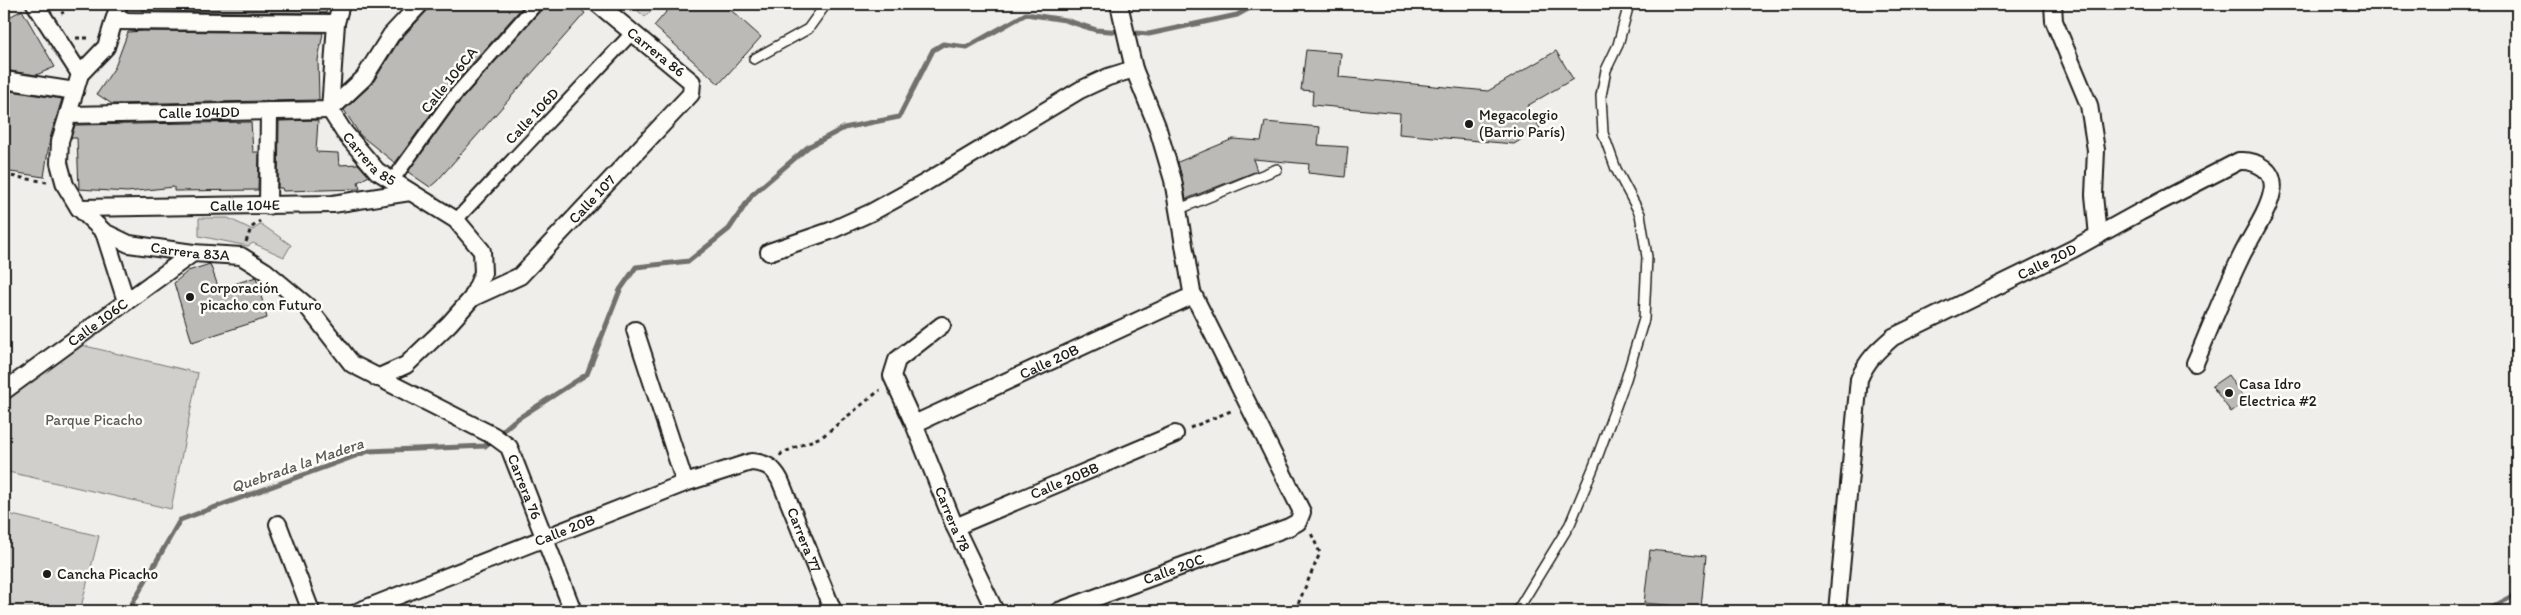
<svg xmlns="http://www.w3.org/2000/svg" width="2521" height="615" viewBox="0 0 2521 615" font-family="Itim,sans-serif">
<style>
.green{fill:#d0cfcc;stroke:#767674}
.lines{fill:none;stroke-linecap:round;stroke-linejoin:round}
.stream{stroke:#706f6d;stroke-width:5}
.building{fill:#bbbab6;stroke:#1c1c1c}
.service-casing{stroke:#1c1c1c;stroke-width:12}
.pedestrian-casing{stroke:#1c1c1c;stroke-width:16}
.minor-casing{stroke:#1c1c1c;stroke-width:20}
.path{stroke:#1c1c1c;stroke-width:3;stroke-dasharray:4 4;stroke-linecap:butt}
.service{stroke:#fdfcf7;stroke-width:9}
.pedestrian{stroke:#fdfcf7;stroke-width:12}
.minor{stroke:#fdfcf7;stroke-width:16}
.poi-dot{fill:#1c1c1c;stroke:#fdfcf7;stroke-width:2}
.labels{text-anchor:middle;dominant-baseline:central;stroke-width:5;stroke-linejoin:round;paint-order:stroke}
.street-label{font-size:15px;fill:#1c1c1c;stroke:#fdfcf7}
.poi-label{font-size:15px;fill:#1c1c1c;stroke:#fdfcf7;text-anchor:start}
.park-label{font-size:15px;fill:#5b5b5a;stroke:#fdfcf7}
.water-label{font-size:16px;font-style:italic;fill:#5b5b59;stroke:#fdfcf7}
</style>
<rect width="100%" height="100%" fill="#f0eeea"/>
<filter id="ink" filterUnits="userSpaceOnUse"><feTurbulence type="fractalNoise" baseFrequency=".02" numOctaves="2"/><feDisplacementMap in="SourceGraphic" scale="10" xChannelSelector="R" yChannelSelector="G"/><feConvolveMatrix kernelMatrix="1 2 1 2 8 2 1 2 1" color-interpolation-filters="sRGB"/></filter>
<g filter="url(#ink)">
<g class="green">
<polygon points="630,4 657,4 645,17"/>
<polygon points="199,218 228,218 253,230 261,224 291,245 284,257 253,243 248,246 199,236"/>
<polygon points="77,344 198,373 171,509 4,471 4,397"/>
<polygon points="4,513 99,536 80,611 4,611"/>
</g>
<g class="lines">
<g class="stream">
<polyline points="128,611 180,520 369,451 485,446 514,421 587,374 620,290 636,267 689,261 729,229 752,195 808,147 844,128 899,117 933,50 943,44 967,47 1026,14 1065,20 1096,30 1149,34 1237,15 1257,4"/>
<polyline points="2485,611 2517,594"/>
</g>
</g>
<g class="building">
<polygon points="141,4 328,4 326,13 142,11"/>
<polygon points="430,4 525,4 444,96 395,163 360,135 344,110 372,84 399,41 427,11"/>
<polygon points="544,4 575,4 585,13 437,181 430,187 408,172 456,106 542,9"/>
<polygon points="673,4 724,4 761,37 719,84 654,26"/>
<polygon points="22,10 55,67 36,75 4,70 4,20"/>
<polygon points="144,31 323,33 318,60 319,100 112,104 97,94 115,67 128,32"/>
<polygon points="1306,50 1341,53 1339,77 1488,91 1556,51 1573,79 1527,106 1540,128 1514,144 1399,134 1400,113 1312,105 1313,91 1301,90"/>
<polygon points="4,90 62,99 50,138 44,177 4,171"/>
<polygon points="318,120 316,152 338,153 339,165 358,164 369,176 358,182 360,189 283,191 282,188 278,188 279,121"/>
<polygon points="251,122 253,152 259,152 258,190 174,191 174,187 127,192 79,189 77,138 71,138 75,125"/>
<polygon points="1265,122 1320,127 1318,145 1348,147 1345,177 1308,173 1309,164 1253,159 1257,171 1186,199 1178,162 1233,139 1261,141"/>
<polygon points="210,264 219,289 256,277 267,318 192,342 174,283 188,271"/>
<polygon points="2228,375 2246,401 2231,412 2212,386"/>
<polygon points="1650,550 1706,556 1701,608 1644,603"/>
</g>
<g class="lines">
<defs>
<g id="service">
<polyline points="754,59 808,29 826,4"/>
<polyline points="1177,210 1277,169"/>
<polyline points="1517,611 1570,524 1594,466 1626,379 1644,319 1647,257 1640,214 1616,169 1603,133 1601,96 1606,70 1618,45 1629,4"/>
</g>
<g id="pedestrian">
<polyline points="392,181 450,101 536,4"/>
<polyline points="456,220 632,33"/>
</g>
<g id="minor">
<polyline points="35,4 80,74"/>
<path id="s1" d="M 119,4 L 106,47 L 80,74 L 60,141 L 59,163 L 65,185 L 79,208 L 104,232 L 129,244 L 193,253 L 241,256 L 265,271 L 307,306 L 352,364 L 494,436 L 509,447 L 573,611"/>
<path id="s2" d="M 341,4 L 336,23 L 330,110 L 344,132 L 377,171 L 456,220 L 482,251 L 483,273 L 472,298 L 449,324 L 406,365 L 377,378"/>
<polyline points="2053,4 2054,21 2089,105 2096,150 2094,195 2098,236"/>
<polyline points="114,21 336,23"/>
<polyline points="4,80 75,91"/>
<path id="s3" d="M 68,115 L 330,110 L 364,78 L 391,35 L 420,4"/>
<polyline points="268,206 269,111"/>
<path id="s4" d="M 79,208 L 333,204 L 410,192"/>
<polyline points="104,232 126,301"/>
<polyline points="769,252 830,231 872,212 923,184 1080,90 1108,77 1134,69"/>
<path id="s5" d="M 472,298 L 520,276 L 691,94 L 692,82 L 598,4"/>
<path id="s6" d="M 942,325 L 897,360 L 892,376 L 914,424 L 955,527 L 995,611"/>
<polyline points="635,330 685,483"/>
<path id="s7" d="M 4,391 L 193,253"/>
<path id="s8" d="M 914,424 L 1185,299"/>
<polyline points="278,524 311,611"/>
<path id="s9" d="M 955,527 L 1175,434"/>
<path id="s10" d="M 359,611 L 685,483 L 751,462 C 766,463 773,467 780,480 L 833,611"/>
<path id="s11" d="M 1059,611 L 1289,527 L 1298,522 L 1302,512 L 1192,292 L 1173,180 L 1157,126 L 1134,69 L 1119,4"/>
<path id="s12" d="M 1837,611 L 1859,379 C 1867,360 1878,350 1893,337 L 2073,249 L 2140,212 L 2239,161 C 2257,160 2277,171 2272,192 C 2268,214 2248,240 2239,261 C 2223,294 2210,329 2195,363"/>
</g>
</defs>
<use href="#service" class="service-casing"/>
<use href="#pedestrian" class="pedestrian-casing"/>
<use href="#minor" class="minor-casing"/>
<g class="path">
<polyline points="59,4 63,14"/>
<polyline points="76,38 89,38"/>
<polyline points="4,175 47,182"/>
<polyline points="246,242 251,228 260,221"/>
<polyline points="1190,428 1233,410"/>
<polyline points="780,456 782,453 823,436 880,390"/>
<polyline points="1295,611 1320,553 1310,531"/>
</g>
<use href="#service" class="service"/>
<use href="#pedestrian" class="pedestrian"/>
<use href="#minor" class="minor"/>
</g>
</g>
<g class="poi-dot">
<circle cx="1469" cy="124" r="5"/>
<circle cx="190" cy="297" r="5"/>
<circle cx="2229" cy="393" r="5"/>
<circle cx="47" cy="574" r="5"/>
</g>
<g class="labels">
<g class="street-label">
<text transform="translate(656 52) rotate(39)">Carrera 86</text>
<text transform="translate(449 80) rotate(-51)">Calle 106CA</text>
<text stroke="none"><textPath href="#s3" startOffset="131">Calle 104DD</textPath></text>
<text transform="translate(532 116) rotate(-47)">Calle 106D</text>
<text stroke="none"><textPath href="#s2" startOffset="170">Carrera 85</textPath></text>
<text stroke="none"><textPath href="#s5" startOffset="158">Calle 107</textPath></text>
<text stroke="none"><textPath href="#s4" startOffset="166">Calle 104E</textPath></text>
<text stroke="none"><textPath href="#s1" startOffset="348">Carrera 83A</textPath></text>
<text stroke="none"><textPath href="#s12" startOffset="459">Calle 20D</textPath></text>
<text stroke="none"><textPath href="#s7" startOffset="116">Calle 106C</textPath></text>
<text stroke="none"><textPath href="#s8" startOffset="149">Calle 20B</textPath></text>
<text stroke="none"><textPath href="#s9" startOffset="119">Calle 20BB</textPath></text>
<text stroke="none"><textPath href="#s1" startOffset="776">Carrera 76</textPath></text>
<text stroke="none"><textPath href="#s6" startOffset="229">Carrera 78</textPath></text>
<text stroke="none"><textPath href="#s10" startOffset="221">Calle 20B</textPath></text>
<text stroke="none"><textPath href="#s10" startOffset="520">Carrera 77</textPath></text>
<text stroke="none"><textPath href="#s11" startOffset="122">Calle 20C</textPath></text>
</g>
<g class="poi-label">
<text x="1479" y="115">Megacolegio<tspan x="1479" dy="17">(Barrio París)</tspan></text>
<text x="200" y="288">Corporación<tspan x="200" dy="17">picacho con Futuro</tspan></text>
<text x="2239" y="384">Casa Idro<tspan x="2239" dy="17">Electrica #2</tspan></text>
<text x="57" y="574">Cancha Picacho</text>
</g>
<g class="park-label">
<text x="94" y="420">Parque Picacho</text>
</g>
<g class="water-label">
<text transform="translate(297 465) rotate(-19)">Quebrada la Madera</text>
</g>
</g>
<rect width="2521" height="615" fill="none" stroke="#fdfcf7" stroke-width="20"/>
<rect x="10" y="10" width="2501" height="595" fill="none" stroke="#1c1c1c" stroke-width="2" filter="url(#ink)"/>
</svg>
